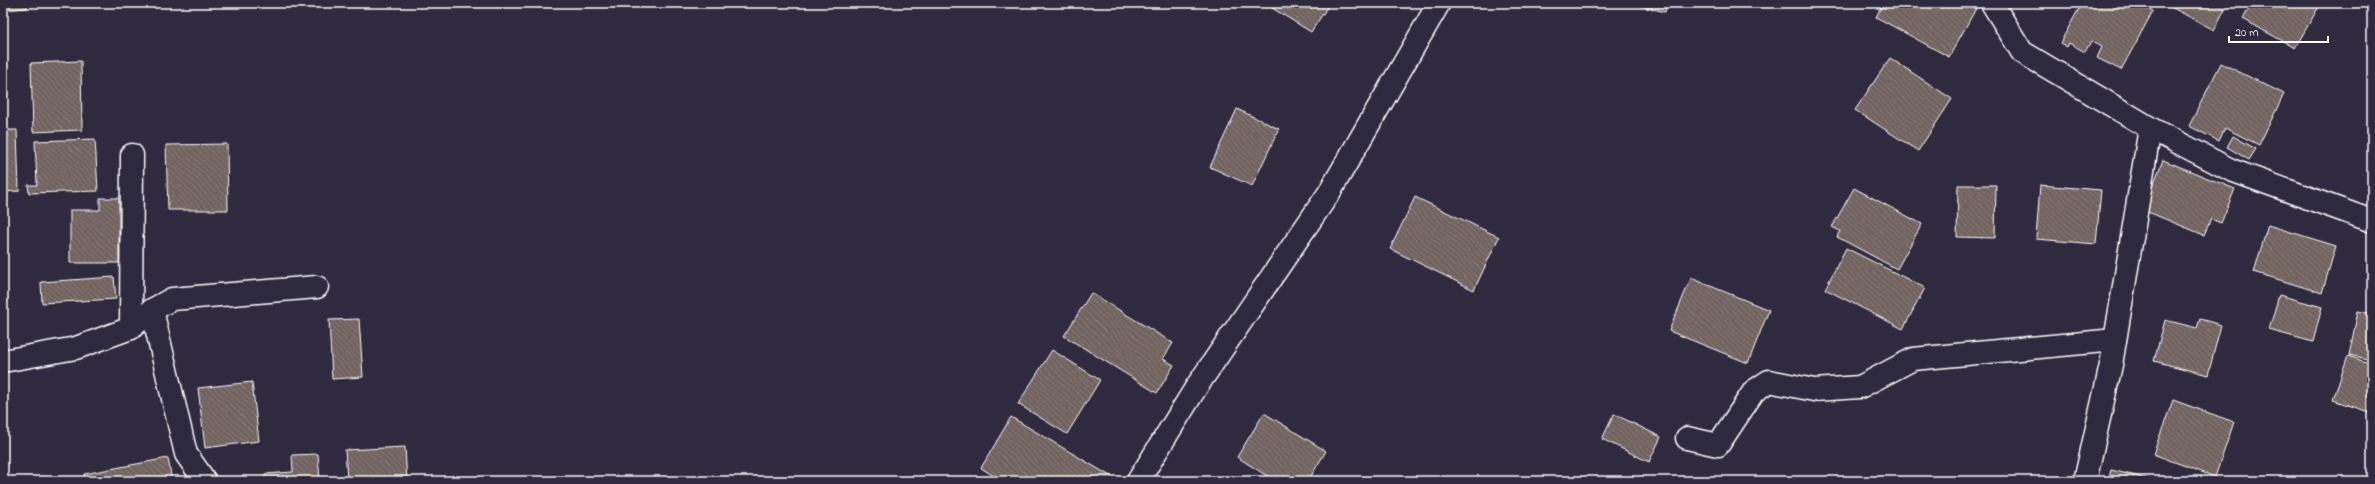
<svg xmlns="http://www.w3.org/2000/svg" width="2375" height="484" viewBox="0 0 2375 484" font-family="'Indie Flower',sans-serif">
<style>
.building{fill:url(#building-back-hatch);stroke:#fff}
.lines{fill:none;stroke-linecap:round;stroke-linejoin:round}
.minor-casing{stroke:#fff;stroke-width:25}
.minor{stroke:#2f2a3d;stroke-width:22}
</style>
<defs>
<pattern id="building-back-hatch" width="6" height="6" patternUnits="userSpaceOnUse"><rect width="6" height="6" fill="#726460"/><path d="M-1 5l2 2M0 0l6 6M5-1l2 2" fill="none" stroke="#877b78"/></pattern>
</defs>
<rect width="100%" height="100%" fill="#2f2a3d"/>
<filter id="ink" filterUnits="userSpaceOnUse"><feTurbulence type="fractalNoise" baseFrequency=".025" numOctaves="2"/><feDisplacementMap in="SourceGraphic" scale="8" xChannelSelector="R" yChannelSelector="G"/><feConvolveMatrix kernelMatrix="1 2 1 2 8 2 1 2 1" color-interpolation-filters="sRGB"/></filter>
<g filter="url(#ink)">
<g class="building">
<polygon points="3,3 27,3 27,8 3,10"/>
<polygon points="1264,3 1330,3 1311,32"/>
<polygon points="1628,3 1667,3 1665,12"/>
<polygon points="1883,3 1975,3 1978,5 1949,57 1876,17"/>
<polygon points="2082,3 2125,3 2136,8 2139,3 2153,11 2121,70 2097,58 2102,47 2091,41 2085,52 2069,43 2067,47 2060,43"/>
<polygon points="2171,3 2228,3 2214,30 2169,6"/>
<polygon points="2252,3 2321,3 2295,48 2243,19"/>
<polygon points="1890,58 1952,99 1918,151 1855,110"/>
<polygon points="81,61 82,130 33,132 31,63"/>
<polygon points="2221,63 2284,94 2259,145 2225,128 2219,141 2189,126"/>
<polygon points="1237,109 1279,129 1252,186 1210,167"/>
<polygon points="3,130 17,130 19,191 3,192"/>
<polygon points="2233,136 2256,149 2249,160 2227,147"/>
<polygon points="95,139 98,191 29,193 28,185 37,185 35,141"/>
<polygon points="227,144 228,210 168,210 166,145"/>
<polygon points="2163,160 2235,189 2221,223 2211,219 2204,235 2143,210"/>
<polygon points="1958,185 1996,185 1995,238 1957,237"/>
<polygon points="2040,185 2101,190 2096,244 2036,239"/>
<polygon points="1854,188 1922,224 1897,269 1837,237 1840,231 1832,227"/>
<polygon points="1415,197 1499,237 1474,290 1390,249"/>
<polygon points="100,198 119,198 119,263 70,263 70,210 100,210"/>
<polygon points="2268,225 2336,246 2322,293 2254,272"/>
<polygon points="1846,248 1925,288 1903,329 1825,289"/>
<polygon points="114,277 116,299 42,303 41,282"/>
<polygon points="1691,278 1769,310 1748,363 1669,331"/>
<polygon points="1091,293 1173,343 1163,359 1174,365 1157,393 1064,336"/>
<polygon points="2279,295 2322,307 2313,342 2269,330"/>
<polygon points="2358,311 2372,314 2372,360 2349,355"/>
<polygon points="359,319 363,377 332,379 329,320"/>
<polygon points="2200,319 2221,325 2208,375 2154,361 2165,320 2197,328"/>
<polygon points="1052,350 1100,380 1067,434 1018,404"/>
<polygon points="2348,356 2372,364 2372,413 2333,400"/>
<polygon points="252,382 259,441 205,448 198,388"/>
<polygon points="2173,400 2234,422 2215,477 2153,454"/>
<polygon points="1264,413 1326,451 1308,481 1275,481 1237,457"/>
<polygon points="1614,414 1661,437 1649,462 1602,439"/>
<polygon points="1011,417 1117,480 1002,481 981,468"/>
<polygon points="405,447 407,481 347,481 345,450"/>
<polygon points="318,454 320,481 265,481 265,474 293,472 292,455"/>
<polygon points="168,458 172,481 85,481 84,474"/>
<polygon points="2111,470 2157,481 2108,481"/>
</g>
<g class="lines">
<defs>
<g id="minor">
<polyline points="1992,3 2022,52 2150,128 2231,170 2372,221"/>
<polyline points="152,310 186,454 205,481"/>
<polyline points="131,328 132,155"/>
<polyline points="3,361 76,348 131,328 152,310 172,299 317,287"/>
<polyline points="1687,438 1718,445 1754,391 1769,381 1814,390 1860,387 1913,359 2115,340"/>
<polyline points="1138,481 1197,386 1329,193 1439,3"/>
<polyline points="2085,481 2111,365 2150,128"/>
</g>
</defs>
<use href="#minor" class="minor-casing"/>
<use href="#minor" class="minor"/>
</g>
</g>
<rect width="2375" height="484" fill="none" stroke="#2f2a3d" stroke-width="16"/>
<rect x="8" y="8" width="2359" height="468" fill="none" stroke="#fff" stroke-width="1.5" filter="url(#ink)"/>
<path d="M2229 36v6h99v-6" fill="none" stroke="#ffffff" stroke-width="2"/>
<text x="2235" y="36" font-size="12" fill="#ffffff" stroke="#2f2a3d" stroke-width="3" paint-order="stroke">20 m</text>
</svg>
